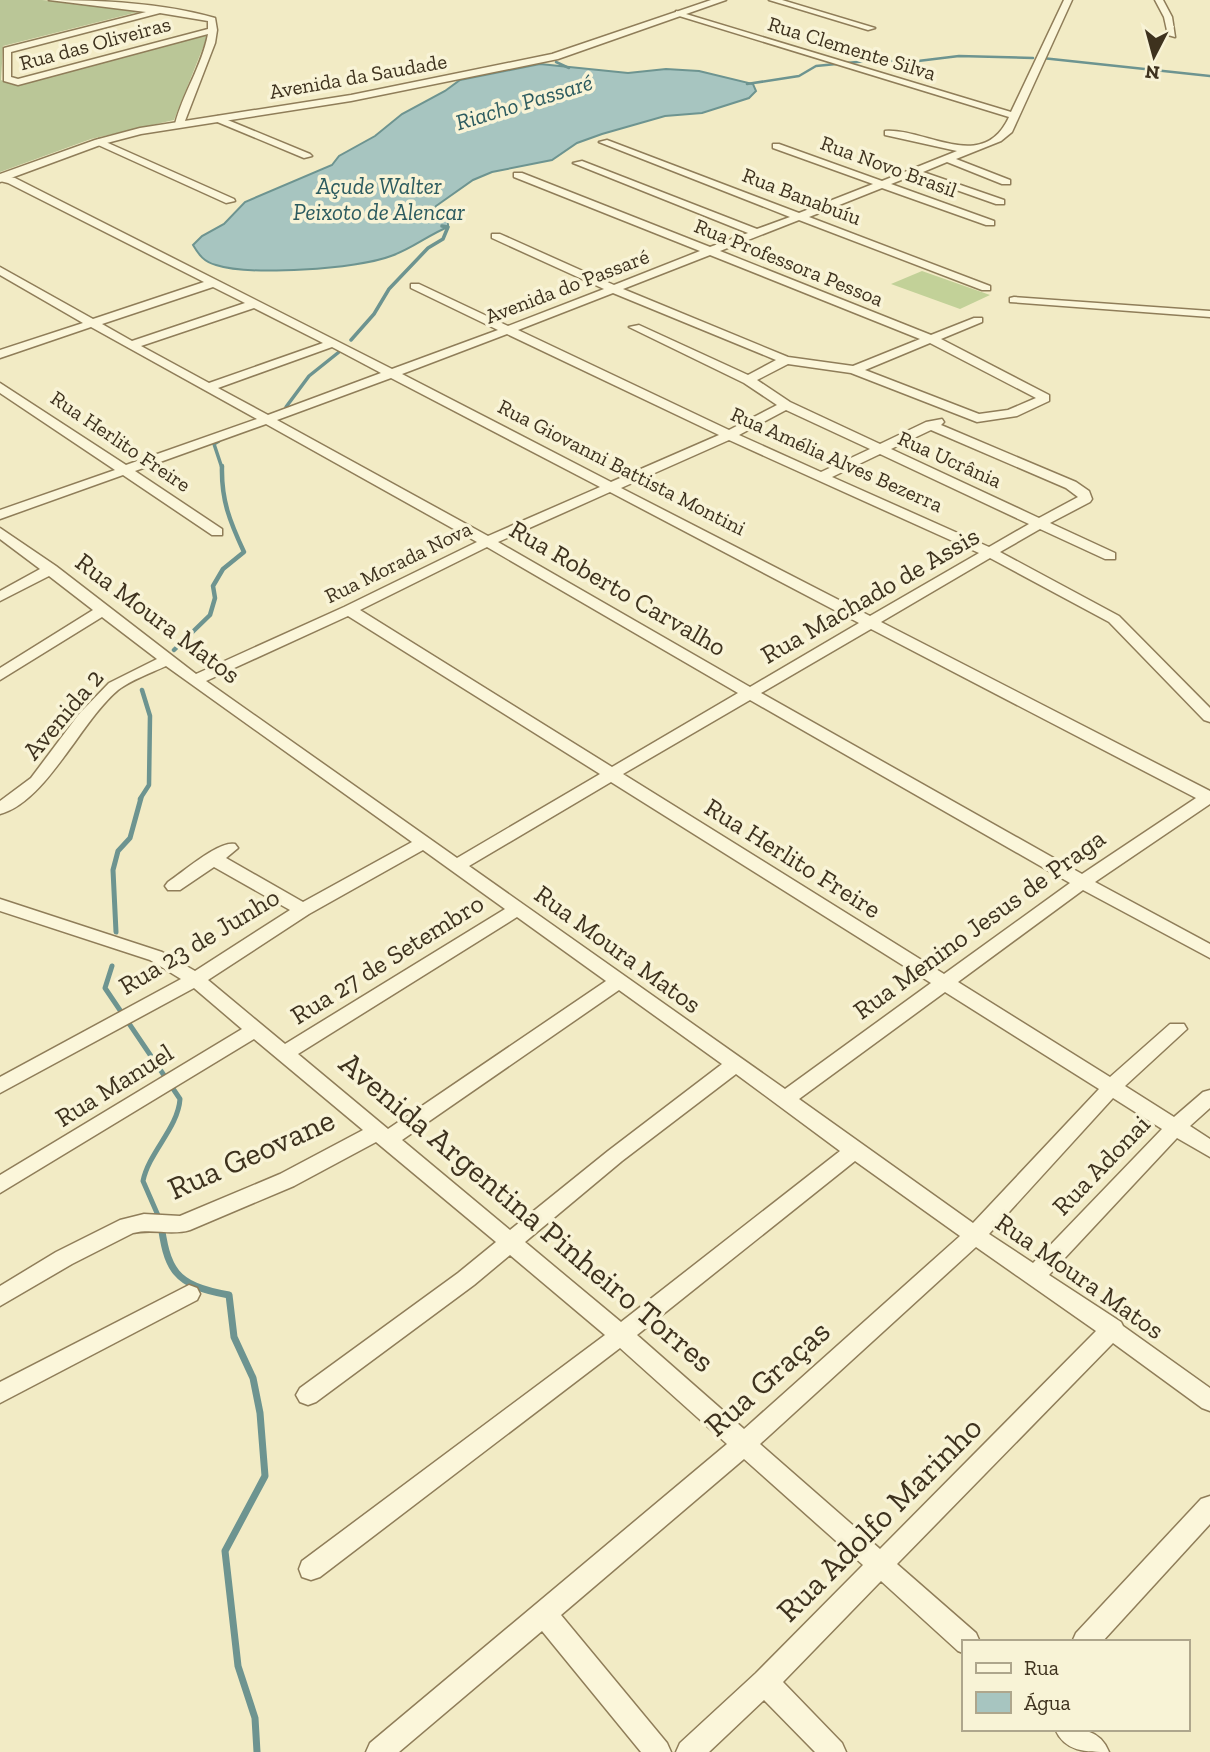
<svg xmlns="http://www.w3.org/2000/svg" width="1210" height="1752" viewBox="0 0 1210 1752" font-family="'Zilla Slab',serif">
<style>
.green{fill:#c2d198}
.cemetery{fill:#bac697}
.water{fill:#a7c5c0;stroke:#6d9490;stroke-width:2}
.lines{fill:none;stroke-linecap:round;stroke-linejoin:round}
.stream-far4{stroke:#6d9490;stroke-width:2.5}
.stream-far3{stroke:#6d9490;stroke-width:3.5}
.stream-far2{stroke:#6d9490;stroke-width:4.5}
.stream-far1{stroke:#6d9490;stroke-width:5}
.stream{stroke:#6d9490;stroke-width:7}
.minor-casing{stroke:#8f7d59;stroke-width:3}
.tertiary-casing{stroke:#8f7d59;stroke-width:3}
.minor{fill:#fbf6da;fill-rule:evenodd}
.tertiary{fill:#fbf6da;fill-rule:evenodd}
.labels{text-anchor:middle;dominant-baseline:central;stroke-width:7;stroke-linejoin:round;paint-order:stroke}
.far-street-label{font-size:21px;fill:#3e321e;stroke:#f8f3d6}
.far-water-label{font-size:23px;font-style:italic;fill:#2c5b5f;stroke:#f8f3d6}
.street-label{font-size:26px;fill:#3e321e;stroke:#f8f3d6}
.near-street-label{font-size:32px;fill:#3e321e;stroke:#f8f3d6}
</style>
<rect width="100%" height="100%" fill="#f2ebc5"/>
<polygon class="green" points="922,271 990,295 960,309 891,284"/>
<polygon class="cemetery" points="0,0 42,0 146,10 3,46 1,80 13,85 202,34 208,35 174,120 91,139 0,172"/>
<path class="water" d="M 540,64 L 628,73 L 666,69 L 699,71 L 753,84 L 756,91 L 749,98 L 702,113 L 665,116 L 602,134 L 577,143 L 552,160 L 492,172 L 473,180 L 436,206 L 434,213 L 448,222 L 448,227 C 428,235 412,249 391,256 C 358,269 249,276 216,265 C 204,262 199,255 193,245 L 202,236 L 224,224 L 245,202 L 332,165 L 339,156 L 375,136 L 402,114 L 445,91 L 460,80 Z"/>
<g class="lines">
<g class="stream-far4">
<polyline points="1042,58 1210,76"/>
<polyline points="556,62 569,68"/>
<polyline points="747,84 799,76 816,66 867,61 918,61 959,56 1033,58"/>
</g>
<g class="stream-far3">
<polyline points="351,340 374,314 389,289 428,248 443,239 448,227 442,226"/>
<polyline points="286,407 309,376 339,352"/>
<polyline points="219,441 214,444 222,468"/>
</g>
<g class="stream-far2">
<path d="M 174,650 L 210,615 L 215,598 L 213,586 L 223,569 L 244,552 C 230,522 221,500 222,466"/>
<polyline points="140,799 149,785 150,716 142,690"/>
</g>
<g class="stream-far1">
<polyline points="116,932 113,870 118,851 130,838 141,798"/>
<path d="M 112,966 L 105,988 L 180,1099 C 178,1128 149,1152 143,1181 L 160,1220"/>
</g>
<path class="stream" d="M 160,1218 C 167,1271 174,1285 229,1295 L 234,1337 L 253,1378 L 260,1413 L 265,1476 L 225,1551 L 238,1666 L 255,1718 L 257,1752"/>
<defs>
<g id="minor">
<path d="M 49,0 C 103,0 163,3 215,18 L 217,30 L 215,43 L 183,126 L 175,124 C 183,93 202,66 208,34 L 18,85 L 4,81 L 4,48 L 146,12 ZM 160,13 L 208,21 L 208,29 L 18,79 L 11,77 L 11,52 Z"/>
<polygon points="769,0 782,0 875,28 868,30"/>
<path d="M 1064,0 L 1072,0 L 1012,132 L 1001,141 L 956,159 L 1010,180 L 1010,184 L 1002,184 L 947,162 L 923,172 L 1004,200 L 1004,204 L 996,204 L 914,175 L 891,184 L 994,221 L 994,225 L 986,225 L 882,188 L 809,217 L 990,286 L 990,290 L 982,290 L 799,220 L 720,251 L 931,335 L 974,318 L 982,318 L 982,322 L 941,339 L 1049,395 L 1049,401 L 1017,416 L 977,422 L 851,373 L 788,364 L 757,380 L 790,402 L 880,444 L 926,422 L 942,419 L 944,422 L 941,425 L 1076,482 L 1089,491 L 1092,499 L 1090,502 L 1050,523 L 1115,553 L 1115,559 L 1105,559 L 1040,529 L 1000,552 L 1119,616 L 1210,708 L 1210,722 L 1204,720 L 1109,622 L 990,558 L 881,622 L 1210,791 L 1210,804 L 1095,882 L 1210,944 L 1210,958 L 1083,890 L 958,982 L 1110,1077 L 1170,1024 L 1184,1024 L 1187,1029 L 1125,1086 L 1174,1117 L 1203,1092 L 1210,1090 L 1210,1108 L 1190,1126 L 1210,1139 L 1210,1157 L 1177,1138 L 1049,1275 L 1121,1322 L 1123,1326 L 1210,1388 L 1210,1411 L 1202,1408 L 1113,1343 L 897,1564 L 976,1633 L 980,1642 L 963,1642 L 963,1653 L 958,1651 L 881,1581 L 783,1682 L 842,1743 L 846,1752 L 815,1752 L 764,1700 L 709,1752 L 676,1752 L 680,1743 L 756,1673 L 863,1565 L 744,1459 L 561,1615 L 667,1743 L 671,1752 L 641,1752 L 542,1631 L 399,1752 L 366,1752 L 370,1743 L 727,1444 L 620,1348 L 320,1577 L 311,1580 L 302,1577 L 299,1569 L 302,1561 L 605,1335 L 510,1255 L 474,1285 L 316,1402 L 308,1405 L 300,1402 L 296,1395 L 300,1388 L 458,1273 L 496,1242 L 376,1142 L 294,1186 L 190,1230 C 171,1236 153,1228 133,1233 L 72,1264 L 0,1306 L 0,1286 L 56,1252 L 120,1220 L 144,1214 L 180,1216 L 280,1174 L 363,1130 L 254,1039 L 0,1193 L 0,1175 L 242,1029 L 194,988 L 0,1093 L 0,1077 L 181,979 L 150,960 L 0,911 L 0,899 L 162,952 L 195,971 L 290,910 L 214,867 L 180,890 L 168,890 L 165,886 L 168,882 C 183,872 219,840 235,844 L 238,848 L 226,858 L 303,902 L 412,842 L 166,666 C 151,673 131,680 118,690 C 81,721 46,802 0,814 L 0,801 L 31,778 L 79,714 L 109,683 L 157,659 L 102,617 L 0,680 L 0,668 L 93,610 L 49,576 L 0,601 L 0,591 L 40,569 L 0,539 L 0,528 L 56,566 L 196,674 L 344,607 L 477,542 L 266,424 L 135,471 L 222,529 L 222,535 L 212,535 L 123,475 L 0,519 L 0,510 L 115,470 L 0,393 L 0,383 L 126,465 L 257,419 L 91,327 L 0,358 L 0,350 L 83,323 L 0,275 L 0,267 L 93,319 L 204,282 L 8,183 L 0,181 L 0,175 L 15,178 L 392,369 L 498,330 L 411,288 L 411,284 L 419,284 L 508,326 L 604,289 L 492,238 L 492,234 L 500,234 L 614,285 L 700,251 L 514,177 L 514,173 L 522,173 L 710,247 L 748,233 L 573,163 L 582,161 L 757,229 L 790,217 L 599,142 L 607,140 L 799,213 L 873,184 L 773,148 L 773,144 L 779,144 L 882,181 L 957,151 L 885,135 L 885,131 C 926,128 983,174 1009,117 L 676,15 L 676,11 L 1011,112 ZM 710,255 L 920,339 L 853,366 L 788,357 L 623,289 ZM 213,287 L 245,303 L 132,341 L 102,324 ZM 613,293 L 776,360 L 748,375 L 639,325 L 629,327 L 744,383 L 777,405 L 729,430 L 518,330 ZM 254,308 L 323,343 L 209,383 L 141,346 ZM 507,334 L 719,435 L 611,482 L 402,374 ZM 930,343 L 1036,398 L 1008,410 L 979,414 L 865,370 ZM 332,347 L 381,373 L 268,415 L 218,388 ZM 391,378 L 600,487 L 488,536 L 277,420 ZM 786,410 L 870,449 L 821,472 L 739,435 ZM 931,430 L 1066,488 L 1078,497 L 1039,518 L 891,449 ZM 729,440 L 979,553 L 870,616 L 621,488 ZM 880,454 L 1029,524 L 989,547 L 832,477 ZM 610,492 L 859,623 L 750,687 L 498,542 ZM 487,547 L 738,693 L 612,767 L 360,610 ZM 348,616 L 600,774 L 457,858 L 206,681 ZM 871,629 L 1196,798 L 1082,874 L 761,693 ZM 750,700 L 1070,883 L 944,974 L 623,774 ZM 611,782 L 931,983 L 785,1089 L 469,866 ZM 423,850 L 505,909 L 285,1044 L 208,980 L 309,914 ZM 517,917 L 606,981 L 388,1129 L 298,1054 ZM 619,990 L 722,1064 L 608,1151 L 510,1230 L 402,1140 ZM 945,992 L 1099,1089 L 973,1223 L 799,1099 ZM 736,1074 L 840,1151 L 621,1322 L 525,1242 L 622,1161 ZM 1113,1098 L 1162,1129 L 1033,1263 L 989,1234 ZM 855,1161 L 960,1236 L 744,1429 L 637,1335 ZM 976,1247 L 1096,1331 L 880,1549 L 760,1444 Z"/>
<polygon points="1155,0 1163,0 1172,17 1175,37 1168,35 1164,17"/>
<polygon points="218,116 310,154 312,156 304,158 215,121 213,119"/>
<polygon points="99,139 234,199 235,201 226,203 96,144 94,142"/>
<polygon points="1014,297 1210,311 1210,317 1010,302 1010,298"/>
<polygon points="189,1285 197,1288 200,1294 197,1300 0,1403 0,1382"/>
<polygon points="1210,1496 1210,1524 1102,1642 1072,1642 1076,1633 1201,1499"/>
<path d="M 1055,1729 C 1078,1729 1099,1727 1109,1752 C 1086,1752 1065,1752 1055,1729 Z"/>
</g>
<polygon id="tertiary" points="711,0 726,0 558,59 351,101 141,134 103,144 0,182 0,174 95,140 140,128 351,95 552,54"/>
</defs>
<use href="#minor" class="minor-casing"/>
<use href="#tertiary" class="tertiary-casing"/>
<use href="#minor" class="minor"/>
<use href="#tertiary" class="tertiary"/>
</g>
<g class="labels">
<g class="far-street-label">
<text transform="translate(95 43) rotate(-15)">Rua das Oliveiras</text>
<text transform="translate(852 48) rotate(17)">Rua Clemente Silva</text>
<text transform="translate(358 76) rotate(-10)">Avenida da Saudade</text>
<text transform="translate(889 166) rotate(20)">Rua Novo Brasil</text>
<text transform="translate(802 196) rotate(21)">Rua Banabuíu</text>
<text transform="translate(789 262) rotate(22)">Rua Professora Pessoa</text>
<text transform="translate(567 286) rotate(-21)">Avenida do Passaré</text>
<text transform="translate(121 441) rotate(34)">Rua Herlito Freire</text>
<text transform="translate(837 459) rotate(24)">Rua Amélia Alves Bezerra</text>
<text transform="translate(950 459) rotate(24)">Rua Ucrânia</text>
<text transform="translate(622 467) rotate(27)">Rua Giovanni Battista Montini</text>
<text transform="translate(398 562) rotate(-26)">Rua Morada Nova</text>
</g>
<g class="far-water-label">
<text transform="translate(524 102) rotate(-17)">Riacho Passaré</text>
<text x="379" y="186">Açude Walter<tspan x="379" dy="26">Peixoto de Alencar</tspan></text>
</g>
<g class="street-label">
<text transform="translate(618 588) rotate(30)">Rua Roberto Carvalho</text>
<text transform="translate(870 595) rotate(-30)">Rua Machado de Assis</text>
<text transform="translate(158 618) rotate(37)">Rua Moura Matos</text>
<text transform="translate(63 714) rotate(-50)">Avenida 2</text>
<text transform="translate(793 858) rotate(32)">Rua Herlito Freire</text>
<text transform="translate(979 924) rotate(-36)">Rua Menino Jesus de Praga</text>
<text transform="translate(199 941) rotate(-31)">Rua 23 de Junho</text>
<text transform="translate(618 949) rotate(36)">Rua Moura Matos</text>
<text transform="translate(387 959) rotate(-32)">Rua 27 de Setembro</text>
<text transform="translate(114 1085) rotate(-32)">Rua Manuel</text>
<text transform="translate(1101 1165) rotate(-46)">Rua Adonai</text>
<text transform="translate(1080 1276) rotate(35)">Rua Moura Matos</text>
</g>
<g class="near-street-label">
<text transform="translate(251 1154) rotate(-24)">Rua Geovane</text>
<text transform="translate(527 1212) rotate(40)">Avenida Argentina Pinheiro Torres</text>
<text transform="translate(767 1378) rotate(-42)">Rua Graças</text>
<text transform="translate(879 1519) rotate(-45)">Rua Adolfo Marinho</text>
</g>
</g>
<rect x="962" y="1640" width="228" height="91" fill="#f8f3d6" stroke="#aea68c" stroke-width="2"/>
<rect x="976" y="1663" width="35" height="10" fill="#fbf6da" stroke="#aea68c" stroke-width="2"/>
<text x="1024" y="1675" font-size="21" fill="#3e321e">Rua</text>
<rect x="976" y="1692" width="35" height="21" fill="#a7c5c0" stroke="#aea68c" stroke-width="2"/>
<text x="1024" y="1710" font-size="21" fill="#3e321e">Água</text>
<g transform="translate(1154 56) rotate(186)" stroke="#f8f3d6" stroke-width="5" paint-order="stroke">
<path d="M0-5L12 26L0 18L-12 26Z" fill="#3e321e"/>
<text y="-10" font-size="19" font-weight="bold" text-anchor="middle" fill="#3e321e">N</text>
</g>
</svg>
